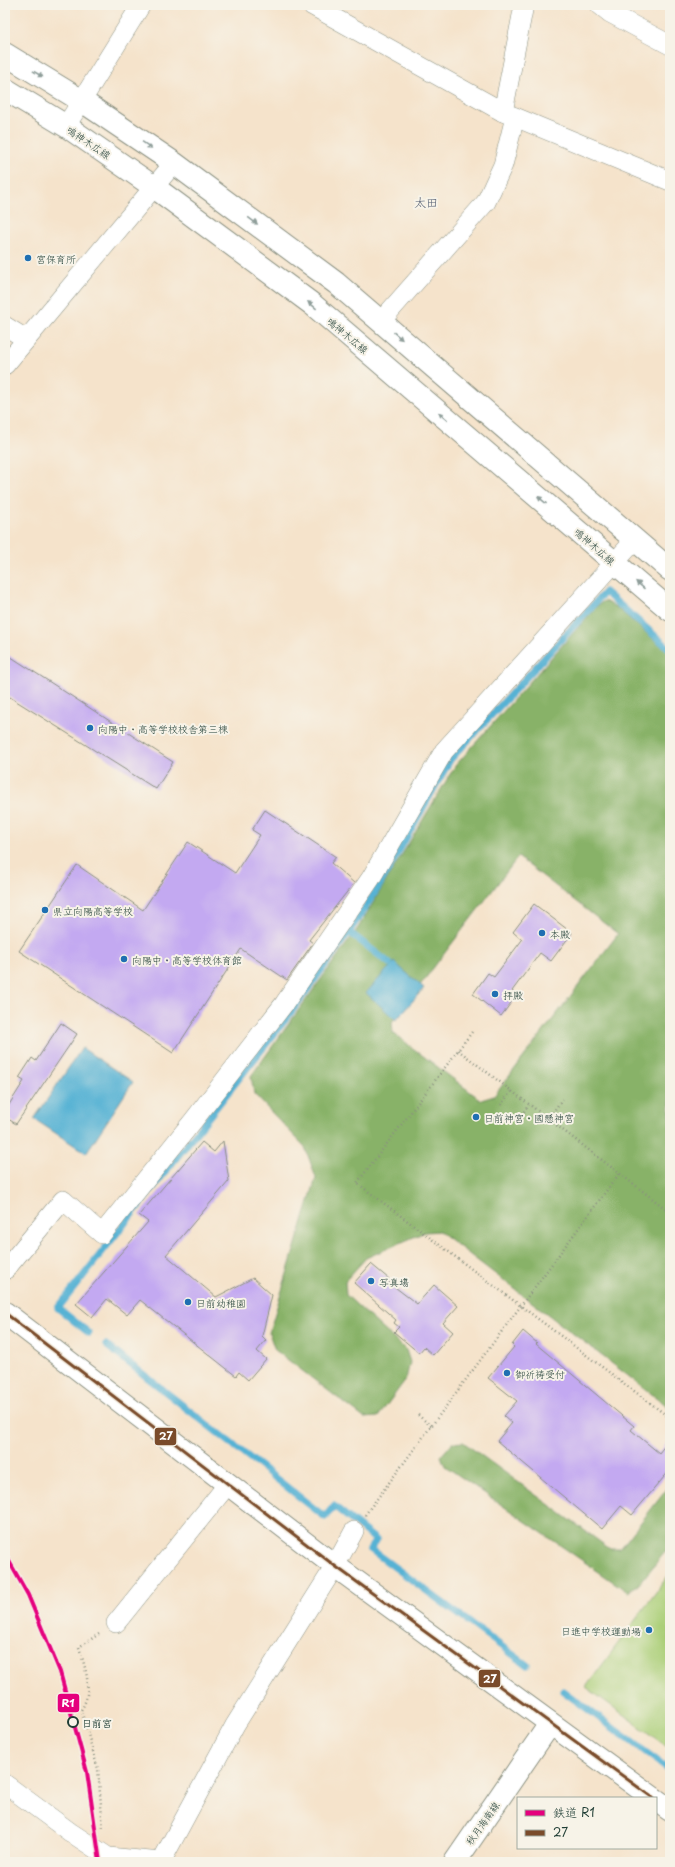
<svg xmlns="http://www.w3.org/2000/svg" width="675" height="1867" viewBox="0 0 675 1867" font-family="'Playpen Sans','Klee One',sans-serif">
<style>
.green{fill:#abcf78;stroke:#658656}
.forest{fill:#88b268;stroke:#54784e;fill-rule:evenodd}
.water{fill:#56b2d4;stroke:#3a7884}
.lines{fill:none;stroke-linecap:round;stroke-linejoin:round}
.stream{stroke:#56b2d4;stroke-width:7}
.building{fill:#c3a9f1}
.minor-casing{stroke:#8a9080;stroke-width:20}
.secondary-casing{stroke:#8a9080;stroke-width:24}
.path{stroke:#8a9080;stroke-width:2.5;stroke-dasharray:1 3;stroke-linecap:butt}
.minor{stroke:#fff;stroke-width:19}
.secondary{stroke:#fff;stroke-width:22}
.bus-1-casing{stroke:#f7f3e8;stroke-width:6}
.bus-1{stroke:#7a4b2a;stroke-width:3}
.rail-1-casing{stroke:#f7f3e8;stroke-width:7}
.rail-1{stroke:#e5007d;stroke-width:4}
.oneway{fill:#8f9e9a}
.poi-dot{fill:#1f6fb2;stroke:#f7f3e8;stroke-width:1.5}
.stop-dot{fill:#f7f3e8;stroke:#1f3d34;stroke-width:2}
.labels{text-anchor:middle;dominant-baseline:central;stroke-width:4;stroke-linejoin:round;paint-order:stroke}
.street-label{font-size:10px;fill:#1f3d34;stroke:#f7f3e8}
.poi-label{font-size:10px;fill:#1f3d34;stroke:#f7f3e8;text-anchor:start}
.stop-label{font-size:10px;font-weight:bold;fill:#1f3d34;stroke:#f7f3e8;text-anchor:start}
.quarter-label{font-size:12px;fill:#586376;stroke:#f7f3e8}
.line-badge{stroke:#f7f3e8;stroke-width:1.5}
.badge-label{font-size:11px;text-anchor:middle;font-weight:bold;fill:#fff}
</style>
<rect width="100%" height="100%" fill="#f7f3e8"/>
<filter id="ink" filterUnits="userSpaceOnUse"><feTurbulence type="fractalNoise" baseFrequency=".025" numOctaves="2"/><feDisplacementMap in="SourceGraphic" scale="8" xChannelSelector="R" yChannelSelector="G"/><feConvolveMatrix kernelMatrix="1 2 1 2 8 2 1 2 1" color-interpolation-filters="sRGB"/></filter>
<filter id="wash" filterUnits="userSpaceOnUse"><feTurbulence type="fractalNoise" baseFrequency=".012" numOctaves="4" result="noise"/><feDisplacementMap in="SourceGraphic" scale="16" xChannelSelector="R" yChannelSelector="G"/><feGaussianBlur stdDeviation="0.9" result="paint"/><feColorMatrix in="noise" values="0 0 0 0 0 0 0 0 0 0 0 0 0 0 0 0 0 1.4 0 .05"/><feComposite in="paint" operator="in"/></filter>
<g filter="url(#wash)">
<rect width="100%" height="100%" fill="#f5e3cb"/>
<polygon class="green" points="670,1573 670,1749 586,1687"/>
<g class="forest">
<path d="M 604,601 L 616,607 L 670,653 L 670,1408 L 439,1231 L 425,1232 L 366,1258 L 345,1281 L 346,1295 L 406,1350 L 410,1362 L 406,1379 L 378,1417 L 364,1418 L 275,1350 L 269,1333 L 316,1178 L 305,1147 L 254,1094 L 251,1076 L 358,928 L 455,766 L 598,605 ZM 518,857 L 618,934 L 494,1096 L 481,1100 L 393,1033 L 392,1022 Z"/>
<polygon points="463,1442 610,1549 620,1549 670,1485 670,1546 638,1585 628,1592 445,1466 441,1456 452,1443"/>
</g>
<g class="water">
<polygon points="394,962 424,988 396,1020 366,993"/>
<polygon points="82,1048 133,1082 86,1153 34,1119"/>
</g>
<g class="lines">
<g class="stream">
<polyline points="349,932 379,886 450,760 605,592 670,649"/>
<polyline points="89,1333 58,1308 289,1015 349,932 389,963"/>
<polyline points="106,1345 325,1517 334,1506 376,1540 370,1549 527,1665"/>
<polyline points="563,1691 670,1770"/>
</g>
</g>
<g id="blocks">
<g class="building">
<polygon points="5,653 173,762 156,789 5,694"/>
<polygon points="265,810 336,857 331,863 354,883 309,940 313,943 287,980 241,949 173,1053 19,951 77,865 143,910 188,842 235,873 260,835 252,830"/>
<polygon points="534,904 572,933 551,961 540,953 512,991 517,995 501,1016 473,994 488,973 494,977 522,940 513,932"/>
<polygon points="61,1023 77,1034 16,1124 5,1117 5,1111 24,1081 19,1078 32,1058 36,1061"/>
<polygon points="223,1141 229,1181 166,1255 216,1297 253,1278 272,1295 262,1336 266,1340 257,1351 266,1359 248,1380 239,1372 236,1376 140,1300 127,1315 107,1299 92,1317 76,1304 148,1222 139,1215 202,1142 214,1152"/>
<polygon points="371,1264 389,1279 387,1281 417,1304 434,1285 458,1306 443,1323 453,1332 433,1355 424,1347 419,1353 394,1332 399,1327 394,1323 396,1320 354,1283"/>
<polygon points="523,1331 537,1343 536,1344 634,1426 631,1430 659,1453 670,1439 670,1470 632,1515 621,1506 602,1529 497,1441 512,1423 504,1416 517,1401 488,1378 514,1347 512,1345"/>
</g>
</g>
</g>
<g filter="url(#ink)">
<use href="#blocks" fill-opacity="0" stroke="#8a9080" stroke-width="1"/>
<g class="lines">
<defs>
<g id="minor">
<polyline points="311,5 503,112 670,181"/>
<polyline points="600,5 610,13 670,45"/>
<polyline points="503,112 524,5"/>
<polyline points="66,126 141,5"/>
<polyline points="381,321 486,202 503,165 515,117"/>
<polyline points="5,326 26,339"/>
<polyline points="5,365 174,163"/>
<polyline points="5,1270 63,1200 102,1234 193,1121 284,1004 371,878 444,751 635,540"/>
<polyline points="116,1623 228,1484"/>
<polyline points="5,1784 70,1832 108,1857 161,1862"/>
<polyline points="161,1862 235,1725 335,1566 354,1531"/>
</g>
<g id="secondary">
<polyline points="5,54 82,101 174,163 336,283 670,570"/>
<polyline points="5,89 66,126 154,187 312,304 670,610"/>
<polyline points="5,1313 335,1566 653,1798"/>
<polyline points="656,1800 670,1810"/>
<polyline points="455,1862 550,1724"/>
</g>
</defs>
<use href="#minor" class="minor-casing"/>
<use href="#secondary" class="secondary-casing"/>
<g class="path">
<polyline points="472,1032 357,1183 670,1418"/>
<polyline points="458,1050 670,1212"/>
<polyline points="501,1105 511,1091"/>
<polyline points="519,1118 529,1105"/>
<polyline points="548,1119 563,1098"/>
<polyline points="418,1415 431,1426"/>
<polyline points="365,1515 619,1174"/>
<path d="M 99,1634 L 79,1647 C 85,1668 94,1690 81,1710 L 98,1769 L 103,1829"/>
</g>
<use href="#minor" class="minor"/>
<use href="#secondary" class="secondary"/>
<defs>
<polyline id="bus-1" points="5,1313 335,1566 653,1798"/>
</defs>
<use href="#bus-1" class="bus-1-casing"/>
<use href="#bus-1" class="bus-1"/>
<defs>
<polyline id="rail-1" points="5,1554 28,1595 60,1672 87,1772 100,1862"/>
</defs>
<use href="#rail-1" class="rail-1-casing"/>
<use href="#rail-1" class="rail-1"/>
</g>
<defs><path id="oneway-solid" d="M-6-.8H1V-3.2L6.5 0L1 3.2V.8H-6Z"/></defs>
<g class="oneway">
<use href="#oneway-solid" transform="translate(38 74) rotate(31)"/>
<use href="#oneway-solid" transform="translate(147 145) rotate(34)"/>
<use href="#oneway-solid" transform="translate(253 221) rotate(36)"/>
<use href="#oneway-solid" transform="translate(312 305) rotate(-141)"/>
<use href="#oneway-solid" transform="translate(398 336) rotate(41)"/>
<use href="#oneway-solid" transform="translate(443 416) rotate(-140)"/>
<use href="#oneway-solid" transform="translate(542 500) rotate(-140)"/>
<use href="#oneway-solid" transform="translate(640 585) rotate(-139)"/>
</g>
</g>
<g class="poi-dot">
<circle cx="28" cy="258" r="4"/>
<circle cx="90" cy="728" r="4"/>
<circle cx="45" cy="910" r="4"/>
<circle cx="542" cy="933" r="4"/>
<circle cx="124" cy="959" r="4"/>
<circle cx="495" cy="994" r="4"/>
<circle cx="476" cy="1117" r="4"/>
<circle cx="371" cy="1281" r="4"/>
<circle cx="188" cy="1302" r="4"/>
<circle cx="507" cy="1373" r="4"/>
<circle cx="649" cy="1630" r="4"/>
</g>
<circle class="stop-dot" cx="73" cy="1722" r="5"/>
<g class="labels">
<g class="street-label">
<text transform="translate(89 142) rotate(34)">鳴神木広線</text>
<text transform="translate(348 335) rotate(40)">鳴神木広線</text>
<text transform="translate(595 546) rotate(41)">鳴神木広線</text>
<text transform="translate(482 1823) rotate(-55)">秋月海南線</text>
</g>
<g class="poi-label">
<text x="36" y="258">宮保育所</text>
<text x="98" y="728">向陽中・高等学校校舎第三棟</text>
<text x="53" y="910">県立向陽高等学校</text>
<text x="550" y="933">本殿</text>
<text x="132" y="959">向陽中・高等学校体育館</text>
<text x="503" y="994">拝殿</text>
<text x="484" y="1117">日前神宮・國懸神宮</text>
<text x="379" y="1281">写真塲</text>
<text x="196" y="1302">日前幼稚園</text>
<text x="515" y="1373">御祈祷受付</text>
<text x="641" y="1630" text-anchor="end">日進中学校運動場</text>
</g>
<g class="stop-label">
<text x="82" y="1722">日前宮</text>
</g>
<g class="quarter-label">
<text x="426" y="202">太田</text>
</g>
</g>
<g class="line-badge">
<rect x="154" y="1427" width="23" height="19" rx="4" fill="#7a4b2a"/>
<rect x="478" y="1669" width="23" height="19" rx="4" fill="#7a4b2a"/>
<rect x="57" y="1693" width="23" height="20" rx="4" fill="#e5007d"/>
</g>
<g class="badge-label">
<text x="166" y="1440">27</text>
<text x="490" y="1683">27</text>
<text x="68" y="1707">R1</text>
</g>
<rect width="675" height="1867" fill="none" stroke="#f7f3e8" stroke-width="20"/>
<rect x="517" y="1797" width="140" height="52" fill="#f7f3e8" stroke="#a1aaa0"/>
<rect x="525" y="1810" width="20" height="6" fill="#e5007d" stroke="#a1aaa0"/>
<text x="553" y="1817" font-size="12" fill="#1f3d34">鉄道 R1</text>
<rect x="525" y="1830" width="20" height="6" fill="#7a4b2a" stroke="#a1aaa0"/>
<text x="553" y="1837" font-size="12" fill="#1f3d34">27</text>
</svg>
